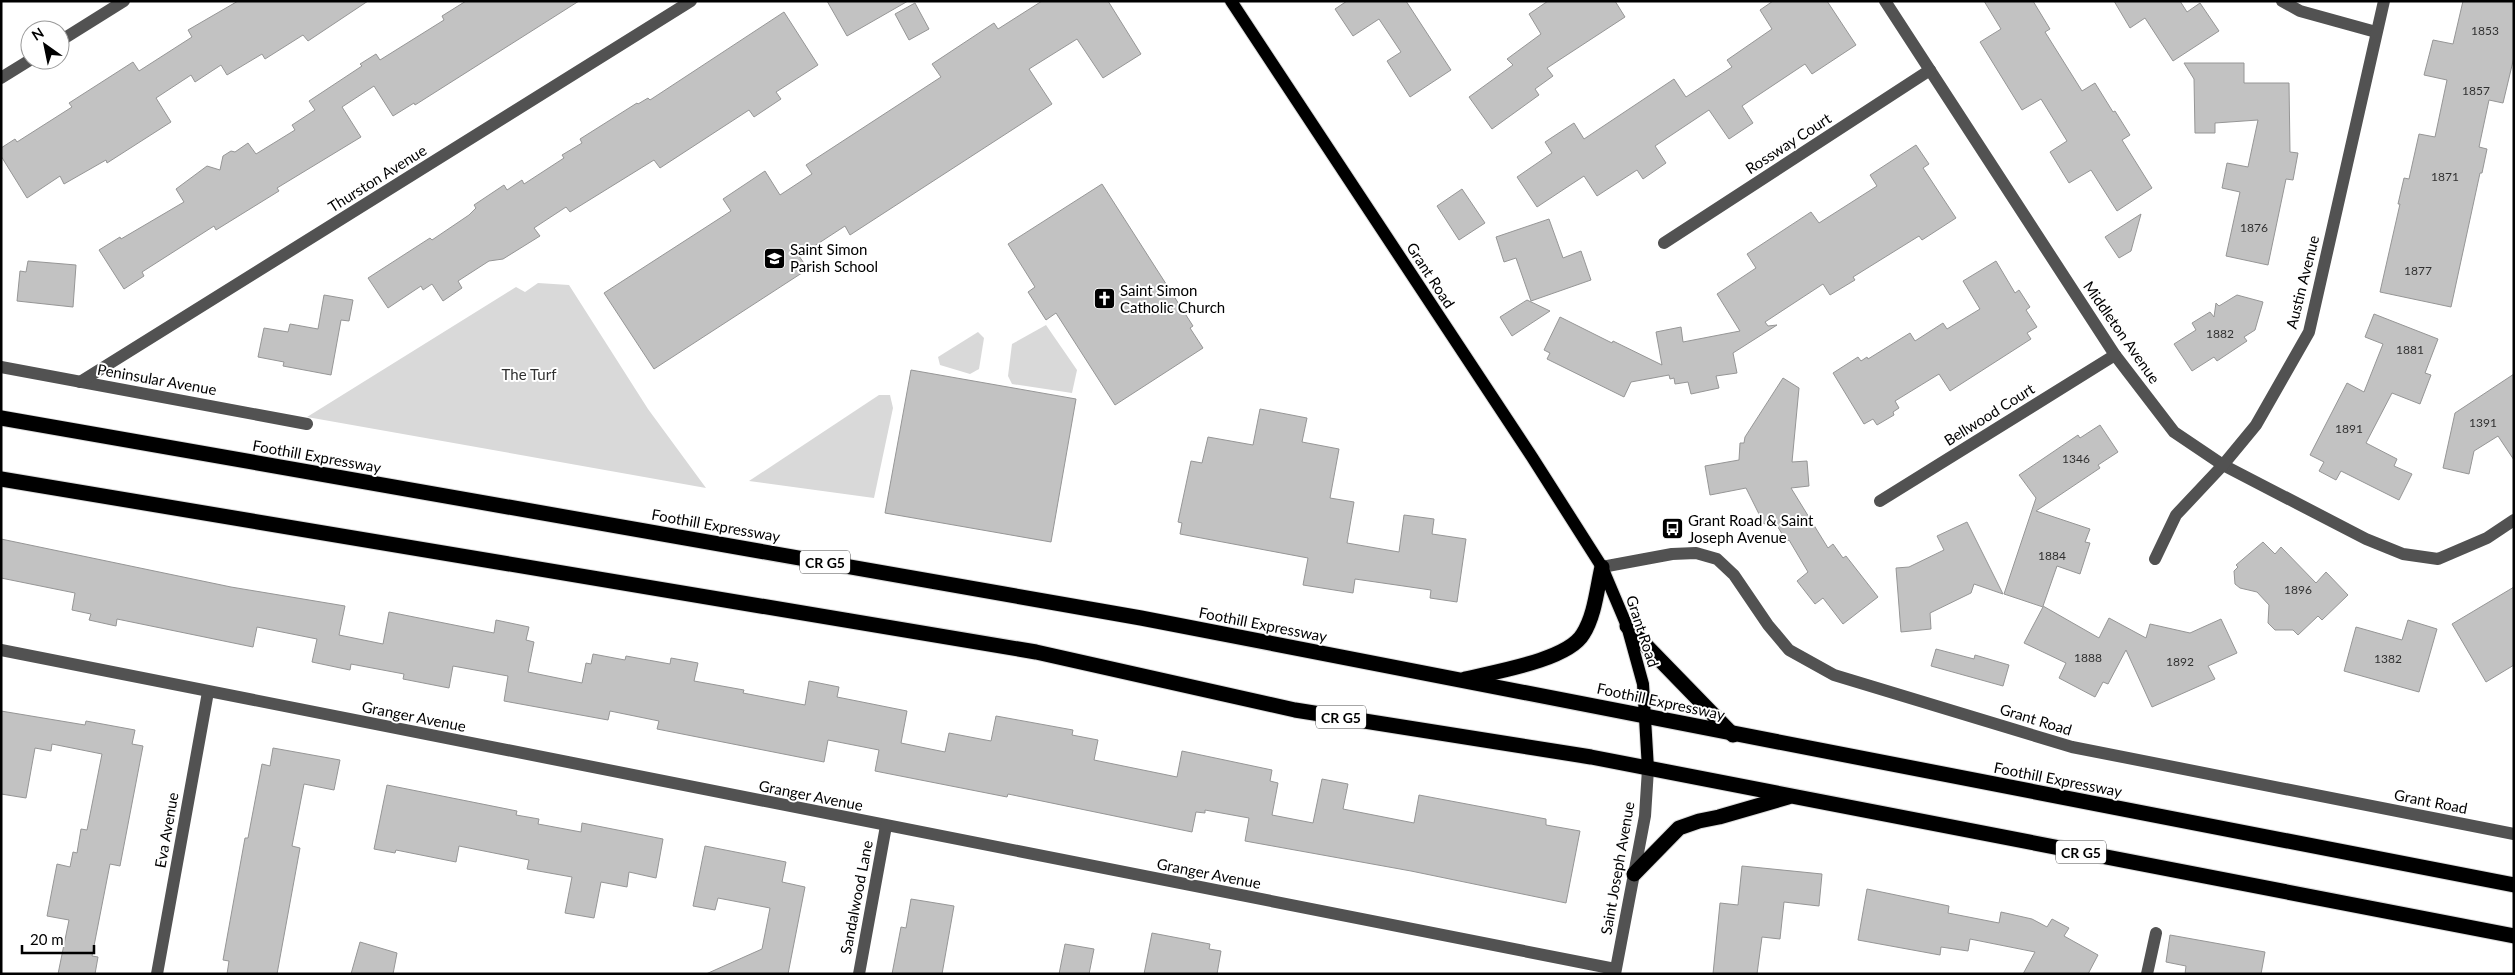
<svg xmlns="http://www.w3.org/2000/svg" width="2515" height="975" viewBox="0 0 2515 975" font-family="Lato,sans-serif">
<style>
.green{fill:#d9d9d9}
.building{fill:#c2c2c2;stroke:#969696}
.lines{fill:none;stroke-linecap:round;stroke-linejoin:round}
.major-casing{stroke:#dbdbdb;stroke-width:14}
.highway-casing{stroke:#dbdbdb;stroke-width:17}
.minor{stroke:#525252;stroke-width:12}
.major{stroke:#000;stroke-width:12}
.highway{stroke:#000;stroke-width:15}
.labels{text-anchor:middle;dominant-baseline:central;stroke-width:4;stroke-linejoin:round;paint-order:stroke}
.number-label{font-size:12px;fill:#303030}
.shield{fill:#fff;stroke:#4c4c4c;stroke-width:1}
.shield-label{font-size:14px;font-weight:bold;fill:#000}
.street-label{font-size:15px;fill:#000;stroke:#fff}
.poi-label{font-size:15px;fill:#000;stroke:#fff;text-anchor:start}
.park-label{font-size:15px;fill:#303030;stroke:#fff}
</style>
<rect width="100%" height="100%" fill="#fff"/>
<g class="green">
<polygon points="538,283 569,285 648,409 706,488 307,417 516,287 525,292"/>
<polygon points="1046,325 1077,370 1072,393 1012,384 1008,376 1012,344"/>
<polygon points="978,332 984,338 979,369 970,374 940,365 938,357"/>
<polygon points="879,395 890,395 893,408 874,498 749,481"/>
</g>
<g class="building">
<polygon points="238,1 368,1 308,41 303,35 265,59 262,54 227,75 221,65 195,82 191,75 156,98 171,122 107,163 106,160 64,184 60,176 27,198 1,156 1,148 15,139 17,142 72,107 69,103 133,62 139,71 192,37 188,30"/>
<polygon points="466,1 579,1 415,105 414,103 393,116 374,86 342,107 361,137 277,188 279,191 216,230 214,226 142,272 144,276 124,289 99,250 120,237 121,239 184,202 176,189 207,166 220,170 223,156 231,151 235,152 248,143 256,154 295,130 292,125 315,110 309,101 362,66 360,64 376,54 380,60 444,20 442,16"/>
<polygon points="827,1 908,1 847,36"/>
<polygon points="1042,1 1108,1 1141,54 1103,78 1077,39 1029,69 1052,104 850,235 845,226 799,256 808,269 654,369 604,293 731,211 723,199 765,171 780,195 812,174 806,165 941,77 932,64 994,23 998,29"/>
<polygon points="1347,1 1406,1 1451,70 1410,97 1387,61 1401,52 1379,19 1353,36 1335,9"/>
<polygon points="1548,1 1615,1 1625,17 1547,68 1553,76 1535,89 1539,95 1492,129 1469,97 1513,65 1507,59 1541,34 1529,14"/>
<polygon points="1773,1 1827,1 1856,45 1812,74 1805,64 1742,106 1753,123 1729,139 1709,110 1655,146 1666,163 1643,179 1637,170 1597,196 1584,176 1537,207 1517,177 1552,153 1545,142 1574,123 1584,139 1674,79 1686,97 1732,67 1727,60 1772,29 1760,10"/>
<polygon points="1984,1 2033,1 2050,29 2045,32 2082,91 2095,83 2113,112 2115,111 2130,135 2122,140 2152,188 2117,211 2091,170 2069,183 2050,152 2067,141 2041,99 2022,110 1980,42 2001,29"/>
<polygon points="2114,1 2180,1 2187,12 2200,3 2219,31 2173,61 2145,18 2130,28"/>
<polygon points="2463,1 2514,1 2514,57 2503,103 2489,100 2479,147 2487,149 2482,173 2480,173 2451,307 2380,292 2400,204 2398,204 2404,178 2409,179 2419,134 2435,137 2447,80 2424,75 2433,40 2453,44"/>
<polygon points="915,3 929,29 909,40 895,14"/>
<polygon points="784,12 818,65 776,92 781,99 754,117 749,110 660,168 654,160 570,212 566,207 534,228 540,236 503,259 489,261 458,281 462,288 443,301 432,284 423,290 421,286 388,308 368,278 430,238 432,240 469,215 476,208 474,205 504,185 507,190 522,180 524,184 564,158 562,155 582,143 580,139 637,103 638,104 648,98 650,100"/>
<polygon points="2184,63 2244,63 2244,83 2289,83 2290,152 2298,153 2293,180 2286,179 2268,265 2226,256 2240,192 2222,188 2227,163 2248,167 2258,120 2215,123 2215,133 2195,133 2194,79"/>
<polygon points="1916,145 1929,164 1923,168 1956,218 1922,240 1919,236 1853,277 1855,280 1830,295 1823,284 1765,322 1768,326 1777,325 1733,353 1737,373 1716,376 1719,388 1691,394 1688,382 1675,384 1674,378 1670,379 1669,375 1631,382 1624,397 1547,359 1550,353 1544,350 1560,317 1612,343 1613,341 1662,365 1656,332 1681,327 1683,342 1740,331 1717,294 1756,268 1747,254 1811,212 1819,223 1877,186 1870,175"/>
<polygon points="1102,184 1193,326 1190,328 1203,348 1115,405 1056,313 1046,320 1028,292 1035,287 1008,244"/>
<polygon points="1462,189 1485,223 1459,240 1437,206"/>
<polygon points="2141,214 2131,251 2119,258 2105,237"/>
<polygon points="1549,219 1563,258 1581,251 1591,280 1531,301 1516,258 1504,262 1496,237"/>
<polygon points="28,261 76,265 73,307 17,301 20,271 26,272"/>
<polygon points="1996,261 2015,293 2019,290 2030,307 2026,310 2037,327 2027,333 2031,339 1950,391 1939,374 1895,401 1899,408 1893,412 1894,415 1877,425 1873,419 1864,424 1833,373 1858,357 1861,361 1867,357 1868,359 1910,333 1915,341 1943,323 1947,329 1980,309 1963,281"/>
<polygon points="324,295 353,300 349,321 341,320 331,375 283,366 284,362 258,357 264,328 288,332 290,324 318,329"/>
<polygon points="2237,295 2263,302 2255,330 2244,337 2247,341 2217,361 2214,357 2192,371 2174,344 2196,330 2192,323 2210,312 2214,317 2216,303 2219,306"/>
<polygon points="1527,300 1550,311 1512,336 1500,317"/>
<polygon points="2374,314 2438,339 2425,373 2431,375 2420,404 2392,393 2366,443 2397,459 2394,466 2412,474 2399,500 2341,471 2336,480 2319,471 2324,462 2310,455 2347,383 2364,392 2383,344 2365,337"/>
<polygon points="911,370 1076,399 1051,542 885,513"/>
<polygon points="2514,374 2514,460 2498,436 2474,451 2469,474 2443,468 2455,413"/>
<polygon points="1783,378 1799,388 1792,462 1807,461 1809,486 1791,488 1828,548 1833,544 1843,558 1846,556 1878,597 1843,624 1823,598 1815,604 1797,581 1808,572 1789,540 1787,542 1773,519 1764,524 1746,488 1710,495 1705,466 1739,460 1740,443 1744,443 1745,437"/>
<polygon points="1260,409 1307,418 1302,442 1339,449 1330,498 1354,502 1347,543 1399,552 1404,515 1434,519 1432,534 1466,539 1457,602 1430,598 1431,590 1355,579 1353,593 1303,585 1308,558 1180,534 1182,523 1178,522 1191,461 1202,463 1208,437 1253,445"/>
<polygon points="2100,425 2118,452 2098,465 2100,468 2036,511 2090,529 2085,542 2090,543 2080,574 2057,566 2043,606 2099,638 2109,618 2146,638 2150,624 2190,633 2221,619 2237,653 2208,666 2215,679 2152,707 2126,650 2108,684 2103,682 2095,697 2059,678 2066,663 2024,643 2043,607 2004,594 2036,498 2019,475 2078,435 2080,438"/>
<polygon points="1967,522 2003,594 1974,584 1971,593 1930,613 1931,629 1901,632 1896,568 1909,567 1944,550 1937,536"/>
<polygon points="1,539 231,587 345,606 339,635 383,644 389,612 494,633 496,620 529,627 526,640 534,642 528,672 582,683 586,663 591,664 593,654 625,660 626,656 670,664 671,658 698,663 694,681 744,690 743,693 805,705 809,681 839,687 837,697 907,711 901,743 945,752 949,733 991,741 996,716 1073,730 1072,735 1098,740 1094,760 1177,777 1182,751 1272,770 1270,781 1278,783 1272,815 1313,823 1322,779 1348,784 1343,809 1414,823 1419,795 1546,819 1546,825 1580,831 1566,903 1411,871 1245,841 1249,818 1205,810 1205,813 1196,812 1192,832 1008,794 1007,797 875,771 879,750 828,740 824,762 657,729 659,721 610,711 608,720 504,701 508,676 453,666 449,688 403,679 404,674 351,664 350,670 312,662 317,639 257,627 253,647 117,619 116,626 89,620 91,614 72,610 75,593 1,578"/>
<polygon points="2263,542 2275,554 2281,547 2316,583 2326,572 2348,595 2322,620 2318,616 2298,635 2293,630 2275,630 2268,623 2269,605 2257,592 2240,588 2235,584 2234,571 2238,567 2236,565"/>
<polygon points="2514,587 2514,665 2486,682 2452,624"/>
<polygon points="2408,620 2437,629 2419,692 2344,671 2356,627 2402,640"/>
<polygon points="1936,649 1974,659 1975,655 2009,665 2003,686 1931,666"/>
<polygon points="1,711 85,725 86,721 135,730 132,744 143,746 120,866 110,864 92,956 98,957 95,974 58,974 69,920 47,916 57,864 70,867 73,852 77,853 81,829 87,830 102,754 52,744 51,751 35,748 26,798 1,794"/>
<polygon points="273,748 340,760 334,790 304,784 292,846 300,848 277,974 227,974 229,961 223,960 245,838 248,838 262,764 270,766"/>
<polygon points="387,785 517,811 516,815 539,819 538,824 581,832 582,823 663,839 656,878 629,872 627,887 601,882 594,918 565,913 572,877 527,869 529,860 459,846 456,862 396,850 395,853 374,849"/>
<polygon points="705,846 786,862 782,882 805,887 788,974 706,974 762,949 770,908 718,898 715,910 693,906"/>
<polygon points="1742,866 1822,874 1819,906 1784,902 1780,939 1762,937 1757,974 1713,974 1720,903 1738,905"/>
<polygon points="1867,889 1949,906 1948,913 1999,923 2001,912 2032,919 2047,927 2052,919 2069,928 2064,936 2098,955 2088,974 2023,974 2035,952 1970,939 1968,951 1941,947 1940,955 1858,940"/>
<polygon points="911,899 954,906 942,974 892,974 901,927 906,928"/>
<polygon points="1152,933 1210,944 1209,949 1221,951 1217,974 1144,974"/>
<polygon points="2170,935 2265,952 2261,974 2185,974 2186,966 2166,962"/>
<polygon points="360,942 397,953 393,974 351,974"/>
<polygon points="1065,944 1094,949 1089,974 1059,974"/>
</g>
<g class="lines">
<defs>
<polyline id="major" points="1231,1 1532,457 1602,567 1627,626 1643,684 1648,769"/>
<g id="highway">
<polyline points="1,418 1141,618 2514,885"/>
<polyline points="1,479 1036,652 1295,710 1591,757 2514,936"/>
<polyline points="1627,626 1733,735"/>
<path d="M 1465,679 C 1494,672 1568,660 1583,634 C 1595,615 1597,588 1602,567"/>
<polyline points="1634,874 1679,828 1699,821 1719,817 1788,797"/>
</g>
</defs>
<use href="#major" class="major-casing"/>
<use href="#highway" class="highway-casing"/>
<g class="minor">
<polyline points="1885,1 2115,355 2174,432 2223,465 2366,539 2403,554 2438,559 2487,538 2514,520"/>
<polyline points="2282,1 2300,11 2376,32"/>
<polyline points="60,41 124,1"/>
<polyline points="1,78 30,60"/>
<polyline points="1664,243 1930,70"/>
<polyline points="1,367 307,424"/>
<polyline points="80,382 691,1"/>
<polyline points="1880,501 2115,355"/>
<polyline points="2155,559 2176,515 2223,465 2256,425 2309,332 2384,1"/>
<polyline points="1602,567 1672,554 1696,553 1717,559 1734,575 1768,625 1789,650 1834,675 2072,747 2514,834"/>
<polyline points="1,650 1615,969"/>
<polyline points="157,974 208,692"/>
<polyline points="859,974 886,826"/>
<polyline points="1615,974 1645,816 1648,769"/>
<polyline points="2147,974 2156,933"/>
</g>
<use href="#major" class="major"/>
<use href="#highway" class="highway"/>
</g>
<defs>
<symbol id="school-square" viewBox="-11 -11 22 22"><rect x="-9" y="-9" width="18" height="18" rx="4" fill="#000" stroke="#fff"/><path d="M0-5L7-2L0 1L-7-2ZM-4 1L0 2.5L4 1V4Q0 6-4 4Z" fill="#fff"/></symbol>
<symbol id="church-square" viewBox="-11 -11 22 22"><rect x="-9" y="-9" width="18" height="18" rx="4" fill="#000" stroke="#fff"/><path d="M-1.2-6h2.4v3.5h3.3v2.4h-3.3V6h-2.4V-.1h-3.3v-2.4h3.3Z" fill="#fff"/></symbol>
<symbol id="bus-square" viewBox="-11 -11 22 22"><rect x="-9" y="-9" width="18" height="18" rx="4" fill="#000" stroke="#fff"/><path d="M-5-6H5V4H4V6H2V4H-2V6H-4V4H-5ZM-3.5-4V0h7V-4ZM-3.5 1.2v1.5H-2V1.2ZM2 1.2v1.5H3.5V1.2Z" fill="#fff"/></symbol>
</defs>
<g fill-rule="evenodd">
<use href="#school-square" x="762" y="246" width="25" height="25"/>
<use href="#church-square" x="1092" y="286" width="25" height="25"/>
<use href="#bus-square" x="1660" y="516" width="25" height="25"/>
</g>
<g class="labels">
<g class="number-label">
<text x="2485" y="30">1853</text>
<text x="2476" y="90">1857</text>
<text x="2445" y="176">1871</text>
<text x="2254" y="227">1876</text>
<text x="2418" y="270">1877</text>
<text x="2220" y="333">1882</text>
<text x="2410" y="349">1881</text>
<text x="2483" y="422">1391</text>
<text x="2349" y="428">1891</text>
<text x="2076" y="458">1346</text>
<text x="2052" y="555">1884</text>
<text x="2298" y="589">1896</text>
<text x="2088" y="657">1888</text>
<text x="2388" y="658">1382</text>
<text x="2180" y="661">1892</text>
</g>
<g class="shield">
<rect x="800" y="550.5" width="50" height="23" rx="4"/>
<rect x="1316" y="705.5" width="50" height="23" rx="4"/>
<rect x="2056" y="840.5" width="50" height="23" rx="4"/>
</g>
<g class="shield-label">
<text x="825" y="562">CR G5</text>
<text x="1341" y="717">CR G5</text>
<text x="2081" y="852">CR G5</text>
</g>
<g class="street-label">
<text transform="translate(1788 143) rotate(-33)">Rossway Court</text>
<text transform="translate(377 178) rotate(-32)">Thurston Avenue</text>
<text transform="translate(1431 275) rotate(57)">Grant Road</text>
<text transform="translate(2302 282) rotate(-76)">Austin Avenue</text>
<text transform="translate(2122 332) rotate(55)">Middleton Avenue</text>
<text transform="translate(157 379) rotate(10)">Peninsular Avenue</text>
<text transform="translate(1989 414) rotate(-32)">Bellwood Court</text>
<text transform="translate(317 456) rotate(10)">Foothill Expressway</text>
<text transform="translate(716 525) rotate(10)">Foothill Expressway</text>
<text transform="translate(1263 624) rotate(11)">Foothill Expressway</text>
<text transform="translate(1643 631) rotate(72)">Grant Road</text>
<text transform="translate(1661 701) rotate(12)">Foothill Expressway</text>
<text transform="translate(414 716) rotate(11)">Granger Avenue</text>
<text transform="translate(2036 719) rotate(17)">Grant Road</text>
<text transform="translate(2058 779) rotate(11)">Foothill Expressway</text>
<text transform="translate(811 795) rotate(11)">Granger Avenue</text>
<text transform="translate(2431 801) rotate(11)">Grant Road</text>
<text transform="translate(166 830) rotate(-80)">Eva Avenue</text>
<text transform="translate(1617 868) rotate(-80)">Saint Joseph Avenue</text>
<text transform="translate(1209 873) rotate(11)">Granger Avenue</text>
<text transform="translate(856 897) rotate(-79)">Sandalwood Lane</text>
</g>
<g class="poi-label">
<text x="790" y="249">Saint Simon<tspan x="790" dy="17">Parish School</tspan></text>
<text x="1120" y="290">Saint Simon<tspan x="1120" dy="17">Catholic Church</tspan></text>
<text x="1688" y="520">Grant Road &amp; Saint<tspan x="1688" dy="17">Joseph Avenue</tspan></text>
</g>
<g class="park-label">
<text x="529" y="374">The Turf</text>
</g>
</g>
<rect width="2515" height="975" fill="none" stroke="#000000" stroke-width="5"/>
<g transform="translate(45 45) rotate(327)"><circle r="24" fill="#ffffff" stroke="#999999"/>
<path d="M0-4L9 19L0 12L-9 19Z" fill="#000000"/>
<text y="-8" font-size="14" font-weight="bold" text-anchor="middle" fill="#000000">N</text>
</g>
<path d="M22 945v8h72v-8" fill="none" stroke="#000000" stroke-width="2.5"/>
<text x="30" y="945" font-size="15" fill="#000000" stroke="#ffffff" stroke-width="4" paint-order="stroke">20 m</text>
</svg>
